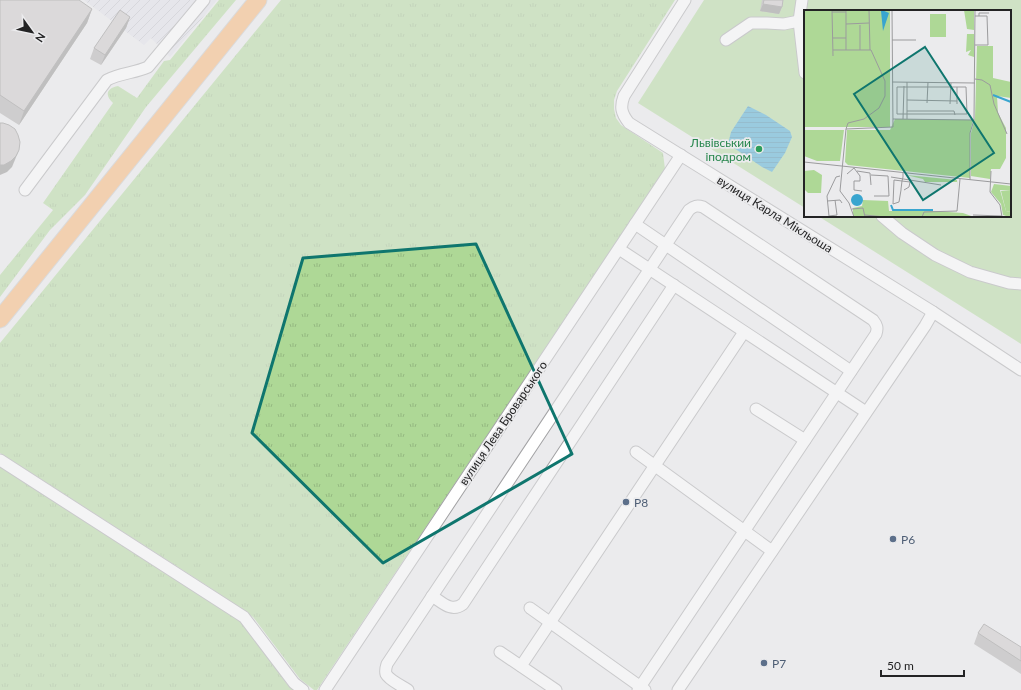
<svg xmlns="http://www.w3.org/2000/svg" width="1021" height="690" viewBox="0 0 1021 690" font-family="Lato,sans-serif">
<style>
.industrial{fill:url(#industrial-furrows)}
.grass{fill:url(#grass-tufts)}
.pitch{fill:#aed896}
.water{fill:url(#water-rules)}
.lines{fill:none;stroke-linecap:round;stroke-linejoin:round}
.minor-casing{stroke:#a2a2a4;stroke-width:13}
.highway-casing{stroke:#c6c6c6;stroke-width:19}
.minor{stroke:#fff;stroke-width:11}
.highway{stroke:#faaf66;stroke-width:17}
.wall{fill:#aba9a8}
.shaded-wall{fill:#8b8988}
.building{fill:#c7c4c3;stroke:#8b8988}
.marked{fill:none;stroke:#0f766e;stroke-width:3;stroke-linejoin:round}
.leisure-dot{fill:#2e9e5b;stroke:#ebebed;stroke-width:1.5}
.service-dot{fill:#5c6f8a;stroke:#ebebed;stroke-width:1.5}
.labels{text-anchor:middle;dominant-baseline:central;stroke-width:3.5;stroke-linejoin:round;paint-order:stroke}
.leisure-label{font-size:12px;fill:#27864d;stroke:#ebebed;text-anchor:end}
.street-label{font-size:12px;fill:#232324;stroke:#ebebed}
.service-label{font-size:12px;fill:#4e5e75;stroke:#ebebed;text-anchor:start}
.inset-river{fill:none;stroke:#39a5cf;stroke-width:2}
.inset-road{fill:none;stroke:#9b9b9d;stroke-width:1}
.view{fill:#0f766e;fill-opacity:0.15;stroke:#0f766e;stroke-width:2}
.inset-edge{fill:none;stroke:#232324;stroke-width:2}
</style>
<defs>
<pattern id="industrial-furrows" width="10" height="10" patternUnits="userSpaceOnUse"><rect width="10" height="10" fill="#dfdfe8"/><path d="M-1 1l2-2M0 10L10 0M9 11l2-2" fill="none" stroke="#bfbfc7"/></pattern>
<pattern id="grass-tufts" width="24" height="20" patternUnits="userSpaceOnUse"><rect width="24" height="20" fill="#aed896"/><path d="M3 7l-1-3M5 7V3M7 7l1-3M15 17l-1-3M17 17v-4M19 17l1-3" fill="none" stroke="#95b981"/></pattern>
<pattern id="water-rules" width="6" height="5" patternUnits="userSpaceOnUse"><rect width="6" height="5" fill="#39a5cf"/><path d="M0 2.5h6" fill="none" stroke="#3086a8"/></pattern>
</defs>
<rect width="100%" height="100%" fill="#ebebed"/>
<polygon class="industrial" points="84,0 217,0 170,57 151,38 144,45"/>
<g class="grass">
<path d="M 219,0 L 236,0 L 146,107 L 85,195 L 50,230 L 0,297 L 0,275 L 53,210 L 43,203 L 113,103 C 104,95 107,88 118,86 L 137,98 L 164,61 L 170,60 Z"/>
<polygon points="281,0 675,0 617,91 614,100 614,109 616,118 621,125 663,153 665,169 317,690 314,690 300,679 253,617 209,587 0,453 0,343"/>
<polygon points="0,466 242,621 287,684 294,690 0,690"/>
</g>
<polygon class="pitch" points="704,0 1021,0 1021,344 818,216 1010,216 1010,11 805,11 805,208 638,103"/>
<polygon class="water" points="748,106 766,115 790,131 792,137 785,153 772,172 762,167 728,144 731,132"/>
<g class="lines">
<defs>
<g id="minor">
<path d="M 685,0 L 624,96 C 620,107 621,113 629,123 L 933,312 L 1021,370"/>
<polyline points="802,0 799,21 805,73"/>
<polyline points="726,40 751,23 767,23 784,24 799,21"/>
<path d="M 25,190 L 107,80 C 120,73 135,73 148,67 L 204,0"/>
<polyline points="882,216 902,233 935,255 970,272 1009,283 1021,284"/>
<polyline points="635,224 851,371"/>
<polyline points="619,249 866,412"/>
<polyline points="756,409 805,440"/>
<polyline points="636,452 772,551"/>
<polyline points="0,460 244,617 294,683 303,690"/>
<path d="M 432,596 C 442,602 451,613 463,604 L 674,285"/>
<polyline points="530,608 645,690"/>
<polyline points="500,652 556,690"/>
<polyline points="521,666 744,332"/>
<polyline points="325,690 681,155"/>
<path d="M 408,690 C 402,686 389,680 386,674 C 385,670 386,667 387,664 L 689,210 C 694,206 697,205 703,207 L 873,320 C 877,325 878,328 876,334 L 638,690"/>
<polyline points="678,690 925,326 933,312"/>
</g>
<polyline id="highway" points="0,319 258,0"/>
</defs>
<use href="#minor" class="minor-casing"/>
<use href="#highway" class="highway-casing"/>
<use href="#minor" class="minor"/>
<use href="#highway" class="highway"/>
</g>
<g class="wall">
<polygon points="0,0 92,9 87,23 19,125 0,113"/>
<polygon points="762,0 783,0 782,7 779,14 760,11"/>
<polygon points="130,17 126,28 101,65 90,59 94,48"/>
<polygon points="978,633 1021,647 1021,674 974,644"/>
</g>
<g class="shaded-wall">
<polygon points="763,4 782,7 779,14 760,11"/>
<polygon points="92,9 87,23 19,125 24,111"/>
<polygon points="130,17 126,28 101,65 105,55"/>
<polygon points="19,150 12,167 7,172 0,175 0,165"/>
</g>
<g class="building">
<polygon points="0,0 79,0 92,9 24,111 0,95"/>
<polygon points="764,0 783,0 782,7 763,4"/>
<polygon points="120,10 130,17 105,55 94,48"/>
<polygon points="0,123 3,123 9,125 15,129 18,135 20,142 19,150 16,156 11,161 4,165 0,165"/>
<polygon points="984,624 1021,647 1021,661 978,633"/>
</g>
<path d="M0 0H1021V690H0ZM 476,244 L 572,454 L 383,563 L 252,433 L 303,258 Z" fill="#ebebed" fill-opacity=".55" fill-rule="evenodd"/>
<path class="marked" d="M 476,244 L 572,454 L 383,563 L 252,433 L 303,258 Z"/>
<circle class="leisure-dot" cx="759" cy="149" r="4"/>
<g class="service-dot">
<circle cx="626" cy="502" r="4"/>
<circle cx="893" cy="539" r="4"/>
<circle cx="764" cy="663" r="4"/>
</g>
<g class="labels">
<g class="leisure-label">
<text x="751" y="142">Львівський<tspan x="751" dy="14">іподром</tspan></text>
</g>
<g class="street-label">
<text transform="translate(775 214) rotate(32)">вулиця Карла Мікльоша</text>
<text transform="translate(503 423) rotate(-56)">вулиця Лева Броварського</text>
</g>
<g class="service-label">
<text x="634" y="502">P8</text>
<text x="901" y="539">P6</text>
<text x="772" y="663">P7</text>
</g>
</g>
<g transform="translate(804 10)">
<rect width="207" height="207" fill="#ebebed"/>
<path d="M 160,0 L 170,0 L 170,20 L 163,19 ZM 163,24 L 170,24 L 170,47 L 164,45 L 167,40 L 162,42 ZM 173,36 L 189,36 L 189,68 L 207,72 L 207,88 L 193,86 L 194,103 L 202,118 L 202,148 L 196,159 L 187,159 L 186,169 L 167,166 L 167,123 L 171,108 ZM 91,109 L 169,110 L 166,122 L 166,168 L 44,155 L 41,152 L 43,120 L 86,120 ZM 0,120 L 40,120 L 36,151 L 13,151 L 0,146 ZM 10,160 L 18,165 L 17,183 L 4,183 L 0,179 L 0,161 ZM 102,165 L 153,170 L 154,181 L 153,172 L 121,172 L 119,169 ZM 190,174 L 207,176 L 207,181 L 196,180 L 202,201 L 207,202 L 207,207 L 200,207 L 202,206 L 199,205 L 197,194 L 187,182 Z" fill="#aed896"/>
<path d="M 197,181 L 207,181 L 207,202 L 202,201 ZM 59,190 L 84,191 L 85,201 L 129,201 L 159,203 L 170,207 L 49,207 L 49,198 L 58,196 Z" fill="#aed896"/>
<path d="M 0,0 L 86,0 L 86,117 L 0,117 ZM 126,4 L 142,4 L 142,27 L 126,27 Z" fill="#aed896"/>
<path d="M 78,0 L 85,3 L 79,21 L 77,1 ZM47 190a6 6 0 1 1 12 0a6 6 0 1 1-12 0Z" fill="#39a5cf"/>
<path class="inset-river" d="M 189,85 L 207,92M 87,195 L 89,200 L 129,200"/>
<path class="inset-road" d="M 28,0 L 29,46M 42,0 L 42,40M 65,0 L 66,40M 28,2 L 42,2M 175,6 L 175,3 L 185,3M 42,14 L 65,13M 56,15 L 56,40M 29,28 L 42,28M 88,30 L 112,30M 171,35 L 184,35 L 183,6 L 171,6M 29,40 L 67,40 L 81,71 L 81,86 L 75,98 L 60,109 L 44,113 L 42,119M 171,69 L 178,70 L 186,75 L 190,94 L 203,124M 88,72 L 171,73M 93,77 L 162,77 L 163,104 L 93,104 ZM 103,90 L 153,91M 123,93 L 124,72M 146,94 L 147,73M 153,94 L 153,77M 103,101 L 150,101 L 151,105M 89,109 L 170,110 L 171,0M 99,109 L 100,76M 103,109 L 103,72M 0,152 L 207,174M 53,161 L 66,163 L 67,175M 187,161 L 186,182 L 196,195 L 198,207M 99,163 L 99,167 L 98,171 L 97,179 L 97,180 L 95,192 L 89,194 L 90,170 L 106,172 L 105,177 L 100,180M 43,164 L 50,158 L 56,166 L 56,171 L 50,171 L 50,180 L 58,181M 67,165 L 84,166 L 85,186 L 70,186M 87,167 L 137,175M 166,170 L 166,123 L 170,110M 31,190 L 33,205 L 25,206 L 23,186 L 32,167 L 36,166M 23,191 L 36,190 L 38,193M 48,199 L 59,198 L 61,207M 61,205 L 81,207M 169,205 L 198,206M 50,207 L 45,193 L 36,181 L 42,119 L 89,117 L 88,0M 118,207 L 120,202 L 153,201 L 156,169"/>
<path class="view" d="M 121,37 L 190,143 L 119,190 L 50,84 Z"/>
<rect width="207" height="207" class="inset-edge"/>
</g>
<g transform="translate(32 32) rotate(123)" stroke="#ebebed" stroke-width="3" paint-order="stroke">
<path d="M0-3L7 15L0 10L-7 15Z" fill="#232324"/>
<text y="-6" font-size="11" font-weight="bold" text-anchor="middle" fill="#232324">N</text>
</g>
<path d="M881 670v6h83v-6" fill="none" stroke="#232324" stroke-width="2"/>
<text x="887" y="670" font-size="12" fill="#232324" stroke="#ebebed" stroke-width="3" paint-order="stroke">50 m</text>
</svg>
